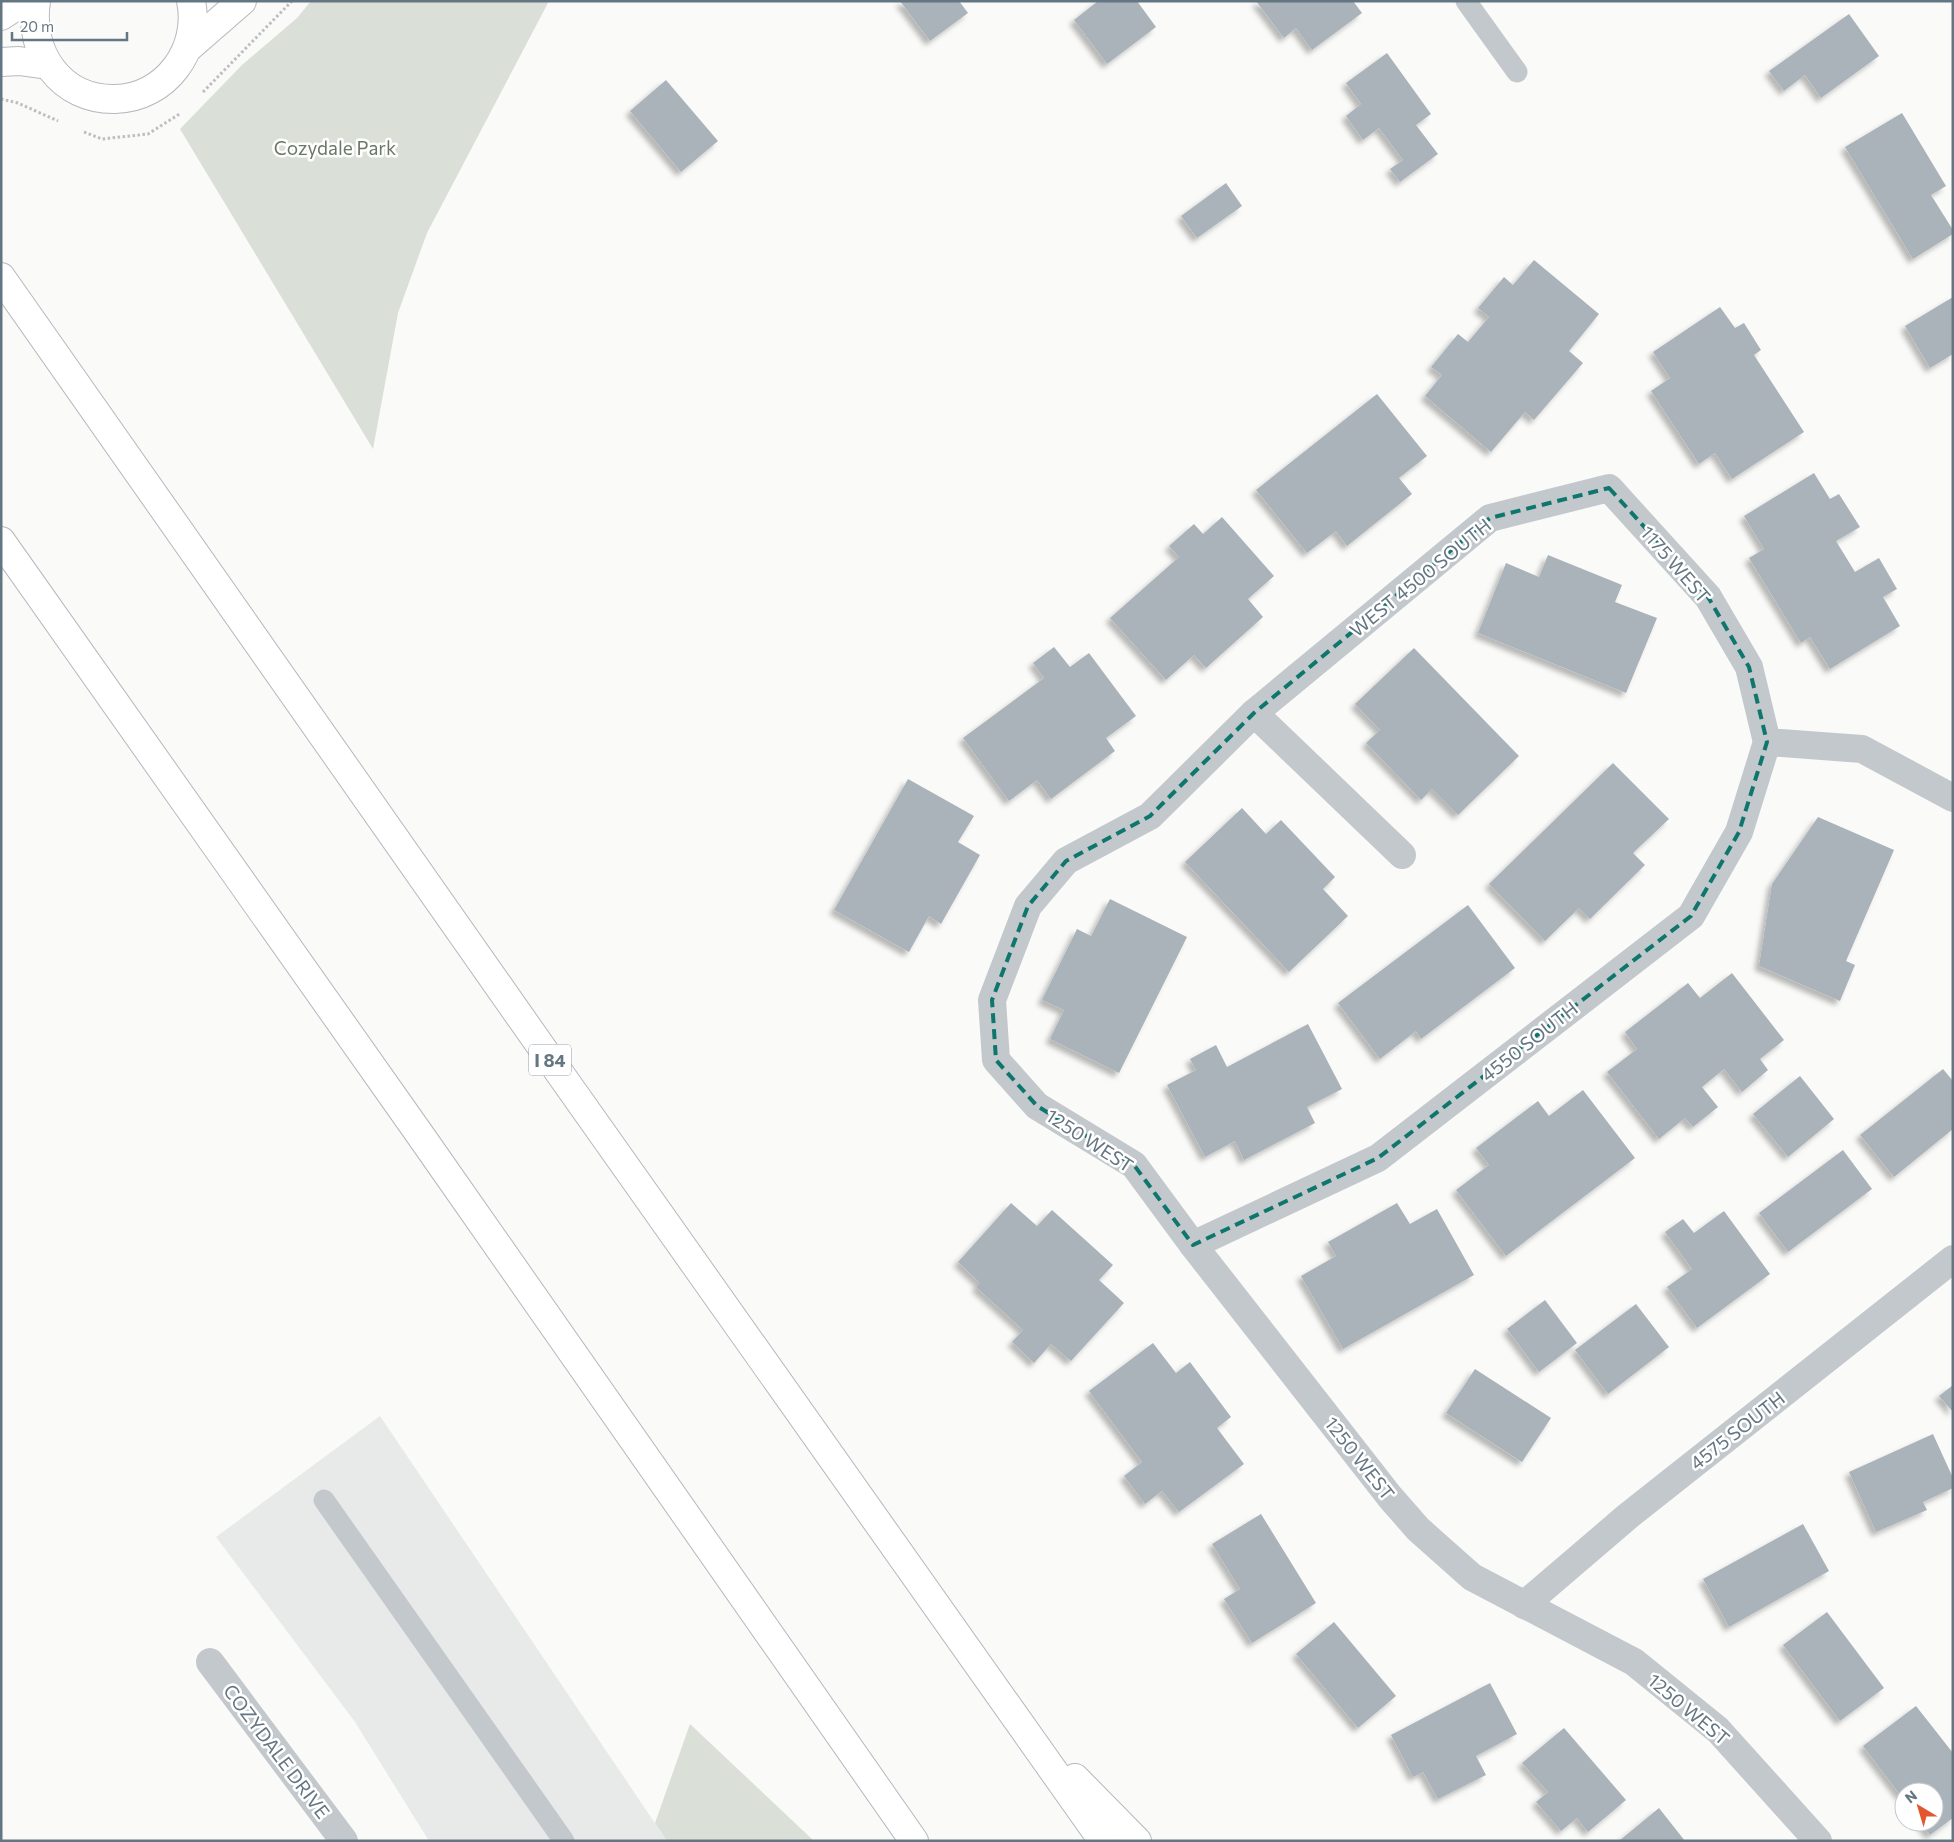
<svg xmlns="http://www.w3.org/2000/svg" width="1954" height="1842" viewBox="0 0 1954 1842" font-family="Commissioner,sans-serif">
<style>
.built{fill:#e8e9e9}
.green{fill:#dadfd7}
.building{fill:#aab3b9;filter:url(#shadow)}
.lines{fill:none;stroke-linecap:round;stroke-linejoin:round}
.secondary-casing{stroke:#b3babf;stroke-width:30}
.highway-casing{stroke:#b4b9bd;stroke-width:30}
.path{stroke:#bbbfc2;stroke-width:3;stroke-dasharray:2.5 2.5;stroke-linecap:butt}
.lane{stroke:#c3c8cc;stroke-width:21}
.street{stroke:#c3c8cc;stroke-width:28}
.secondary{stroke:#fff;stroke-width:28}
.highway{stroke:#fff;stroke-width:28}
.marked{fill:none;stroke:#0f766e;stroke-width:4;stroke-dasharray:10 6;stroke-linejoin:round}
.labels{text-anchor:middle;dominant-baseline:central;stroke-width:5;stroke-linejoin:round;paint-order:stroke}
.shield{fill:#fff;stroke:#939fa8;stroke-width:1}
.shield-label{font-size:18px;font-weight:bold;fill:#657683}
.park-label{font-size:19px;fill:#687a64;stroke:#fff}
.street-label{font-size:19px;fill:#657683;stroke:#fff}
</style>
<defs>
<filter id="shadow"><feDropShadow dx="-4.5" dy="4.5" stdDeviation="2.5" flood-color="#0004"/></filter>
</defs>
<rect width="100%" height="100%" fill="#fafaf8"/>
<polygon class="built" points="380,1416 667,1841 429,1841 355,1722 216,1537"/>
<g class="green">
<polygon points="311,1 549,1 427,233 398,313 373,449 180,129 242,65 297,18"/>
<polygon points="690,1724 814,1841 667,1841 655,1823"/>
</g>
<g class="building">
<polygon points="900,1 959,1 968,13 930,41"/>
<polygon points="1098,1 1137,1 1156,27 1107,64 1074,20"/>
<polygon points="1256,1 1353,1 1362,13 1312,50 1296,28 1284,38"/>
<polygon points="1849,14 1879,56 1821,98 1805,75 1784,91 1769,71"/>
<polygon points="1387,53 1431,114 1416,125 1438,154 1400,182 1390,169 1403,160 1379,128 1363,140 1346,116 1361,104 1346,83"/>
<polygon points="666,80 718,141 681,172 630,111"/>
<polygon points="1902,113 1946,186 1931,195 1953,230 1953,234 1913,259 1845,147"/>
<polygon points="1226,183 1242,206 1197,238 1181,216"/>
<polygon points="1534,260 1599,314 1569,351 1583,363 1534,420 1525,412 1491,452 1425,396 1442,375 1431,367 1458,334 1468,342 1489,317 1478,308 1504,277 1513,285"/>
<polygon points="1953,297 1953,354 1930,368 1905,326"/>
<polygon points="1720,307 1735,328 1744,323 1761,350 1754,355 1804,432 1732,479 1715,453 1699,464 1651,391 1670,378 1653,352"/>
<polygon points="1377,394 1427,456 1399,478 1412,494 1347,546 1336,531 1307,553 1256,490"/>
<polygon points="1814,473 1830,499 1839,494 1860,527 1836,541 1855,572 1879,558 1897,589 1883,597 1900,626 1830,669 1810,637 1801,643 1749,558 1764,549 1744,516"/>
<polygon points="1222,517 1274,576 1248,599 1263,617 1206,668 1194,655 1166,680 1110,618 1179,557 1169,546 1194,524 1203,534"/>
<polygon points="1548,555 1622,585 1615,602 1657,618 1626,693 1478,633 1506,563 1539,577"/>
<polygon points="1054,647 1070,667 1089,653 1136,716 1106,738 1115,751 1051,799 1037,780 1009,801 963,738 1044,678 1033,663"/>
<polygon points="1414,648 1519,756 1458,815 1432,789 1421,800 1366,743 1380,730 1355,704"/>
<polygon points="1613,763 1669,819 1633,853 1645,865 1590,919 1579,908 1545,941 1489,884"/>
<polygon points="908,779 974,816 958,842 980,855 941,924 929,916 909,952 834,910"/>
<polygon points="1242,808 1266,834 1281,820 1335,877 1323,889 1348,916 1289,972 1185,862"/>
<polygon points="1818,817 1894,850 1846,961 1855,965 1840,1001 1759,966 1772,884"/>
<polygon points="1110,899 1187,937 1119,1073 1050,1039 1064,1010 1042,1000 1077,929 1091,936"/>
<polygon points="1468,905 1515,968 1421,1039 1416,1031 1380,1059 1338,1003"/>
<polygon points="1732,973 1784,1040 1760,1059 1768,1070 1742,1092 1724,1069 1702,1087 1718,1107 1693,1127 1685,1118 1659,1139 1607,1072 1637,1049 1625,1032 1688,983 1700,998"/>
<polygon points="1308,1024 1342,1089 1307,1107 1315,1123 1244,1160 1235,1141 1205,1157 1167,1085 1196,1070 1190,1059 1216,1045 1227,1067"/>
<polygon points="1943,1069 1953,1081 1953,1129 1894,1177 1860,1135"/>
<polygon points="1800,1076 1834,1119 1788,1157 1753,1114"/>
<polygon points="1583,1090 1635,1158 1506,1256 1456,1190 1489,1165 1476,1148 1538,1101 1549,1116"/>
<polygon points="1843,1150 1872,1189 1788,1252 1759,1213"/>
<polygon points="1011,1203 1037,1226 1052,1210 1113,1265 1099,1280 1124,1303 1071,1361 1051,1344 1034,1363 1012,1342 1023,1330 976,1287 980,1283 958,1262"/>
<polygon points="1397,1203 1410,1224 1437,1209 1474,1275 1343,1349 1301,1276 1336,1256 1328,1242"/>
<polygon points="1724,1211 1770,1274 1697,1328 1667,1287 1692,1269 1665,1232 1683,1219 1694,1233"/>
<polygon points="1545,1300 1577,1343 1539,1372 1507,1329"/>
<polygon points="1636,1304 1669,1347 1608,1394 1575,1350"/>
<polygon points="1153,1343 1176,1373 1190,1362 1231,1417 1217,1428 1244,1464 1179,1512 1162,1491 1145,1504 1124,1476 1142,1462 1089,1391"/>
<polygon points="1475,1369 1551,1418 1522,1462 1446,1413"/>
<polygon points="1953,1385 1953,1412 1939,1396"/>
<polygon points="1933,1434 1953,1478 1953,1488 1923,1502 1927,1510 1876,1532 1849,1472"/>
<polygon points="1261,1514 1316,1603 1252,1643 1224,1599 1240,1589 1212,1544"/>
<polygon points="1803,1524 1829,1571 1729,1627 1703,1579"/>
<polygon points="1827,1612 1884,1688 1840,1721 1783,1645"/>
<polygon points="1334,1622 1396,1696 1358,1728 1296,1654"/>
<polygon points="1490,1683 1517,1734 1476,1756 1486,1775 1438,1799 1423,1772 1413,1777 1391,1735"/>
<polygon points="1916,1706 1953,1753 1953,1818 1930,1835 1920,1822 1934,1822 1934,1792 1904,1792 1904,1800 1863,1746"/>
<polygon points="1564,1728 1626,1800 1588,1832 1577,1818 1561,1831 1536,1802 1548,1792 1522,1763"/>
<polygon points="1659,1808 1685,1841 1619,1841"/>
</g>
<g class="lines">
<defs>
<g id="secondary">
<path d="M 36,1 C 28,53 61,100 115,99 C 166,98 201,49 191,1"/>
<polyline points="1,16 24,1"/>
<polyline points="188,48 242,1"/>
<polyline points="1,62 19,61 48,65"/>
</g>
<g id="highway">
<polyline points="1,277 561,1075 1103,1841"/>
<polyline points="1,541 423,1139 914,1841"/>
<polyline points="1075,1778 1137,1841"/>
</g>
</defs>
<use href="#secondary" class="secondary-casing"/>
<use href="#highway" class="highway-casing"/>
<g class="path">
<polyline points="203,92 292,1"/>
<polyline points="1,99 18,103 58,121"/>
<polyline points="84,132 102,139 148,134 181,113"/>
</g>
<g class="lane">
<polyline points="1466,1 1517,72"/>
<polyline points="324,1500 564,1841"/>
</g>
<g class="street">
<polyline points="1254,713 1402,855"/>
<polyline points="1193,1245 1378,1158 1691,916 1739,832 1767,742"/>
<polyline points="1524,1605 1628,1516 1953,1259"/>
<polyline points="210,1662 344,1841"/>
<polyline points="1818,1841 1718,1730 1634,1662 1472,1577 1418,1529 1390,1497 1193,1245 1134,1165 1037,1106 996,1060 992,1000 1028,906 1066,861 1150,816 1254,713 1490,518 1609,488 1708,597 1749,667 1767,742 1862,749 1953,798"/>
</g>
<use href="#secondary" class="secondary"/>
<use href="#highway" class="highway"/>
</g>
<path class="marked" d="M 1609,488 L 1708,597 L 1749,667 L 1767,742 L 1739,832 L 1691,916 L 1378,1158 L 1193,1245 L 1134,1165 L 1037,1106 L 996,1060 L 992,1000 L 1028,906 L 1066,861 L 1150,816 L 1254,713 L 1490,518 Z"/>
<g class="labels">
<rect class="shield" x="529" y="1044.5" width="42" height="31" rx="4"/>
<g class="shield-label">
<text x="550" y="1060">I 84</text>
</g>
<g class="park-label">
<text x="335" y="147">Cozydale Park</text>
</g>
<g class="street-label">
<text transform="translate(1676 564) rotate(49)">1175 WEST</text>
<text transform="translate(1420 577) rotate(-39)">WEST 4500 SOUTH</text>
<text transform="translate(1529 1041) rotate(-38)">4550 SOUTH</text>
<text transform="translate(1090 1140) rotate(33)">1250 WEST</text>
<text transform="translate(1737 1430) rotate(-38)">4575 SOUTH</text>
<text transform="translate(1360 1458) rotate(52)">1250 WEST</text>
<text transform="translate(1689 1709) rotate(40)">1250 WEST</text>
<text transform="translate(277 1751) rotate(53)">COZYDALE DRIVE</text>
</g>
</g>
<rect width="1954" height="1842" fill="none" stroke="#657683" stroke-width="5"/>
<g transform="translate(1919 1807) rotate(322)"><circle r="24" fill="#ffffff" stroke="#c1c8cd"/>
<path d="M0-4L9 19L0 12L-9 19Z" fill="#e4572e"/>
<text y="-8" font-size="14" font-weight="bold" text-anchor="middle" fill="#657683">N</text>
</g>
<path d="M12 32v8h115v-8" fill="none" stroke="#657683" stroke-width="2.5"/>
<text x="20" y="32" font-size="15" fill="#657683" stroke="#ffffff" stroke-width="4" paint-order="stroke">20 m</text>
</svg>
